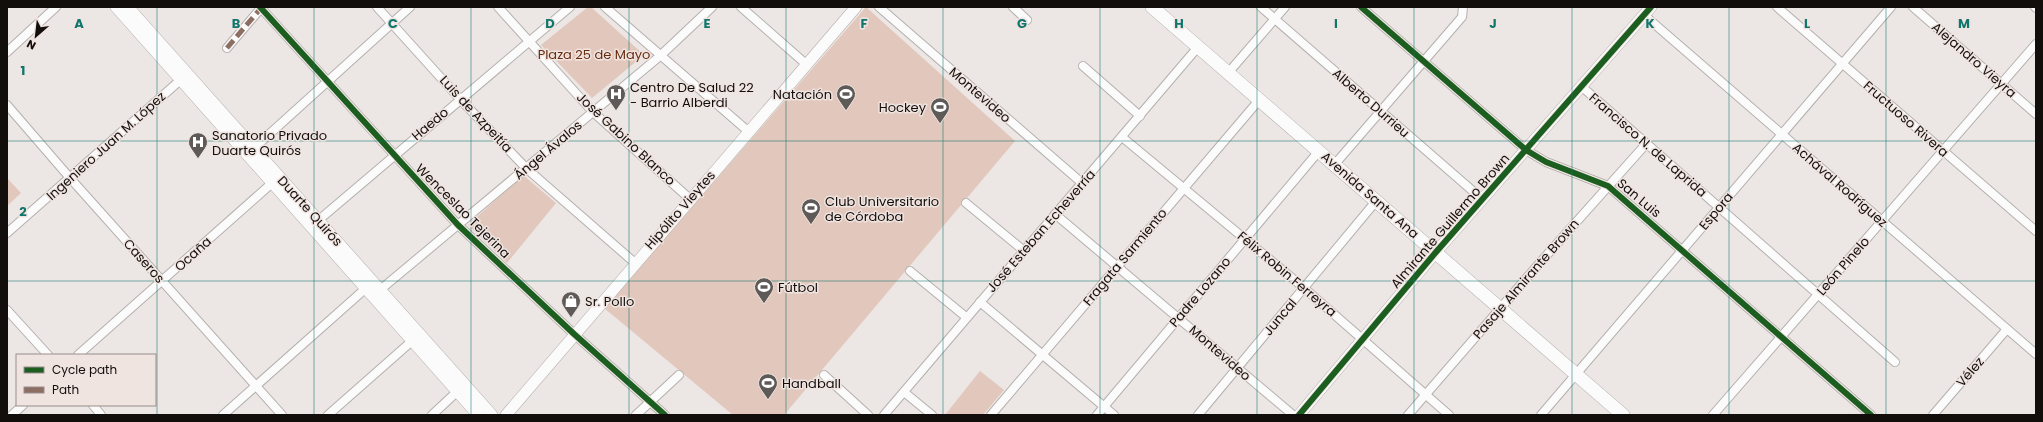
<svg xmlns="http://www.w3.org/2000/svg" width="2043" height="422" viewBox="0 0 2043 422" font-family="Poppins,sans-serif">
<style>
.green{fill:#e2c7bc}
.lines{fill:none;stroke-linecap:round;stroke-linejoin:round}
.street-casing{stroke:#b4b0ae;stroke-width:10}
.secondary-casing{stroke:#b4b0ae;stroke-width:12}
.primary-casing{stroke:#b4b0ae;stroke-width:14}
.street{stroke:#fcfbfb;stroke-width:8}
.secondary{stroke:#fcfbfb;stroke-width:11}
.primary{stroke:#fcfbfb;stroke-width:13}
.quiet{stroke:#8d6e63;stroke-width:5;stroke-dasharray:10 5;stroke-linecap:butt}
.cycleway-casing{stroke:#f0e4e0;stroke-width:8}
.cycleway{stroke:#1b5e20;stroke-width:6}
.grid{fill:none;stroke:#0f766e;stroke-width:1;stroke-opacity:0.55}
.labels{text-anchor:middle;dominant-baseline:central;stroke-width:3;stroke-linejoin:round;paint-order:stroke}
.park-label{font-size:13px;fill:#682b0e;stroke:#f0e4e0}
.street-label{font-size:13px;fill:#110e0c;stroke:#f0e4e0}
.poi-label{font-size:13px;fill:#110e0c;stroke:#f0e4e0;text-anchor:start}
.grid-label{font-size:13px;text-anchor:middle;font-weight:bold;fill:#0f766e;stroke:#f0e4e0;stroke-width:3;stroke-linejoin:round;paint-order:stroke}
</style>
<rect width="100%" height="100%" fill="#ece6e4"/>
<g class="green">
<polygon points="588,7 591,7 644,55 592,98 541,45"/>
<polygon points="866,7 1015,141 784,415 733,415 604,308"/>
<polygon points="523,175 556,203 507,263 468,225"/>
<polygon points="7,178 21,193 7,206"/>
<polygon points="980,371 1004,390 983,415 945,415"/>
</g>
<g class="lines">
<defs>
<g id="street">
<polyline points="260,7 458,225 574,334 665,415"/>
<polyline points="377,7 460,99 526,168 635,263"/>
<polyline points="498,7 593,112 690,199"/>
<polyline points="605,7 749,132"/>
<polyline points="741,7 806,64"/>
<polyline points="879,7 1082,183"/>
<polyline points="1013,7 1027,20"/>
<polyline points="1261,7 1482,199"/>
<polyline points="1361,7 1526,150 1546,162 1608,186 1871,415"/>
<polyline points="1777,7 2036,231"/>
<polyline points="1913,7 2036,114"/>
<polyline points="2035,7 2036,8"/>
<polyline points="1644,15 2036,354"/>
<polyline points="227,48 261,8"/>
<polyline points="7,52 56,7"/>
<polyline points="1083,66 1140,116"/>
<polyline points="1228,73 1285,7"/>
<polyline points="1581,86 1895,362"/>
<polyline points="7,105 70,178 282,415"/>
<polyline points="1122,137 1304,288 1449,415"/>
<polyline points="254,148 410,7"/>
<polyline points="1335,164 1462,17 1463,7"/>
<polyline points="966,203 1023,250"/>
<polyline points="1055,214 1293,415"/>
<polyline points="314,224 570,7"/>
<polyline points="7,233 185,76"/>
<polyline points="910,271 966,317"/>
<polyline points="380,290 660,56 712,7"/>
<polyline points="980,302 1114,415"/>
<polyline points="7,310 48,355"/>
<polyline points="78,355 271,184"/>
<polyline points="824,375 868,415"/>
<polyline points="904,392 932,415"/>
<polyline points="93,405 101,415"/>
<polyline points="12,415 23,405"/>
<polyline points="223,415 365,289"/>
<polyline points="328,415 412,341"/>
<polyline points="432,415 461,388"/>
<polyline points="636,415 679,375"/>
<polyline points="884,415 1198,47"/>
<polyline points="991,415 1260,99"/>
<polyline points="1097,415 1319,151"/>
<polyline points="1198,415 1377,200"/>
<polyline points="1408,415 1537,266 1646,144"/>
<polyline points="1541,415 1891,7"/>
<polyline points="1713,415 2036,44"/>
<polyline points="1933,415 2007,329"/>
</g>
<g id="secondary">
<polyline points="116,7 478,415"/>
<polyline points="128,7 492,415"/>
<polyline points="506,415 856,7"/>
<polyline points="1299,415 1436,252 1651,7"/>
</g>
<polyline id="primary" points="1152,7 1623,415"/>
</defs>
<use href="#street" class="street-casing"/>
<use href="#secondary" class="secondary-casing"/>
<use href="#primary" class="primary-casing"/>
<use href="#street" class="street"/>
<use href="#secondary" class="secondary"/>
<use href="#primary" class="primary"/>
<polyline class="quiet" points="227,48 261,8"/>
<defs>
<g id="cycleway">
<polyline points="260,7 458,225 574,334 665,415"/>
<polyline points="1361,7 1526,150 1546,162 1608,186 1871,415"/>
<polyline points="1299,415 1436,252 1651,7"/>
</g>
</defs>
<use href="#cycleway" class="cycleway-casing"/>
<use href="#cycleway" class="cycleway"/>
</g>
<path class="grid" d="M 157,7 L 157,415M 314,7 L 314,415M 471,7 L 471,415M 629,7 L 629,415M 786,7 L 786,415M 943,7 L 943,415M 1100,7 L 1100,415M 1257,7 L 1257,415M 1414,7 L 1414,415M 1572,7 L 1572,415M 1729,7 L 1729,415M 1886,7 L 1886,415M 7,141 L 2036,141M 7,281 L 2036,281"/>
<defs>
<symbol id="hospital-pin" viewBox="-11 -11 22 30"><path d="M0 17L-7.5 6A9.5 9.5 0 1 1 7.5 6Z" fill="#5e5a58" stroke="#f0e4e0"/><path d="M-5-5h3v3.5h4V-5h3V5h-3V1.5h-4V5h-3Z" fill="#fff"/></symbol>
<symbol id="stadium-pin" viewBox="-11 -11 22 30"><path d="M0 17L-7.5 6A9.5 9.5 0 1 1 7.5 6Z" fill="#5e5a58" stroke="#f0e4e0"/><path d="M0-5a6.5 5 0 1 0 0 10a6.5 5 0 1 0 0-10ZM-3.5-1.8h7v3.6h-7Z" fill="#fff"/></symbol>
<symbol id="shop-pin" viewBox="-11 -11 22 30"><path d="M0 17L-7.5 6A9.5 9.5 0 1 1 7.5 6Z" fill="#5e5a58" stroke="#f0e4e0"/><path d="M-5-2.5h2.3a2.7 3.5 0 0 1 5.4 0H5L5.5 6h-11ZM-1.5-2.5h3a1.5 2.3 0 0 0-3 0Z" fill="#fff"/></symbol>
</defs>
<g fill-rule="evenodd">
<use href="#hospital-pin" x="605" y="83" width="22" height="30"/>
<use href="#stadium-pin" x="835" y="83" width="22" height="30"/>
<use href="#stadium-pin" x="929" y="96" width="22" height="30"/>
<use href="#hospital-pin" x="187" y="131" width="22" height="30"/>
<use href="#stadium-pin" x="800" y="197" width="22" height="30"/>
<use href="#stadium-pin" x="753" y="276" width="22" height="30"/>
<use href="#shop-pin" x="560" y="290" width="22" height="30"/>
<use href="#stadium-pin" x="757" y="372" width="22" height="30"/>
</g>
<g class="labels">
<g class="park-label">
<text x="594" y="54">Plaza 25 de Mayo</text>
</g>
<g class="street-label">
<text transform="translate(1974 60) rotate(41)">Alejandro Vieyra</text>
<text transform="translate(980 95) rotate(41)">Montevideo</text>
<text transform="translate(1371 103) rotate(41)">Alberto Durrieu</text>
<text transform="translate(476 114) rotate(47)">Luis de Azpeitía</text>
<text transform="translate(1906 119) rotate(41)">Fructuoso Rivera</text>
<text transform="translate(430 124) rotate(-40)">Haedo</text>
<text transform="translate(626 139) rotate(43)">José Gabino Blanco</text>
<text transform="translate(1648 145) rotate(41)">Francisco N. de Laprida</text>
<text transform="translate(106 146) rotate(-42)">Ingeniero Juan M. López</text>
<text transform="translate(548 150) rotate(-40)">Ángel Ávalos</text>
<text transform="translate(1840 185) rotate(41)">Achával Rodríguez</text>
<text transform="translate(1370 195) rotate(41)">Avenida Santa Ana</text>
<text transform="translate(1639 198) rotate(40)">San Luis</text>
<text transform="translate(680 210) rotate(-49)">Hipólito Vieytes</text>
<text transform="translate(310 211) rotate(48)">Duarte Quirós</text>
<text transform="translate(463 211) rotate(45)">Wenceslao Tejerina</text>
<text transform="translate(1716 211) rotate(-50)">Espora</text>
<text transform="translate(1450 221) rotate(-49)">Almirante Guillermo Brown</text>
<text transform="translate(1041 231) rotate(-49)">José Esteban Echeverría</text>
<text transform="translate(193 254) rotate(-42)">Ocaña</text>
<text transform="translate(1125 257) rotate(-50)">Fragata Sarmiento</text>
<text transform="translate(144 261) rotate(48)">Caseros</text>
<text transform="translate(1843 266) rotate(-49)">León Pinelo</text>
<text transform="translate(1287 274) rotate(40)">Félix Robin Ferreyra</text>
<text transform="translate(1526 279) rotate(-49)">Pasaje Almirante Brown</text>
<text transform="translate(1200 292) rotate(-50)">Padre Lozano</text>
<text transform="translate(1280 317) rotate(-50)">Juncal</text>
<text transform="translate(1220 353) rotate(41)">Montevideo</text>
<text transform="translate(1970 372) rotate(-49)">Vélez</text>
</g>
<g class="poi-label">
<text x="630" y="87">Centro De Salud 22<tspan x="630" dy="15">- Barrio Alberdi</tspan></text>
<text x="832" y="94" text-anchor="end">Natación</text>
<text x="926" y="107" text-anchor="end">Hockey</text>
<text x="212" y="135">Sanatorio Privado<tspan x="212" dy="15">Duarte Quirós</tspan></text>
<text x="825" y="201">Club Universitario<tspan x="825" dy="15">de Córdoba</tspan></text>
<text x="778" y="287">Fútbol</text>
<text x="585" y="301">Sr. Pollo</text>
<text x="782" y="383">Handball</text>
</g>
</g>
<g class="grid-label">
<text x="79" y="28">A</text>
<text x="236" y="28">B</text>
<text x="393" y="28">C</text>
<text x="550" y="28">D</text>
<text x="707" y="28">E</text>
<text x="864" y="28">F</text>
<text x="1022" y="28">G</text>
<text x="1179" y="28">H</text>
<text x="1336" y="28">I</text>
<text x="1493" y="28">J</text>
<text x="1650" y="28">K</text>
<text x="1807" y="28">L</text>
<text x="1964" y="28">M</text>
<text x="23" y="75">1</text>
<text x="23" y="216">2</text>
</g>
<rect width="2043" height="422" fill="none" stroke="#110e0c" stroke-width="16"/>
<rect x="16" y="354" width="140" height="52" fill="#f0e4e0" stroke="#978e8b"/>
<rect x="24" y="367" width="20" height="6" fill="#1b5e20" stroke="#978e8b"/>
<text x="52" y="374" font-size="12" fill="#110e0c">Cycle path</text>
<rect x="24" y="387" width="20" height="6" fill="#8d6e63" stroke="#978e8b"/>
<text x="52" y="394" font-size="12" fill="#110e0c">Path</text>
<g transform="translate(36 36) rotate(208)" stroke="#f0e4e0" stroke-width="3" paint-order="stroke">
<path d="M0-3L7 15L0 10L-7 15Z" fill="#110e0c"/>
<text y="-6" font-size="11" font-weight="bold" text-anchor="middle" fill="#110e0c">N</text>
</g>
</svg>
